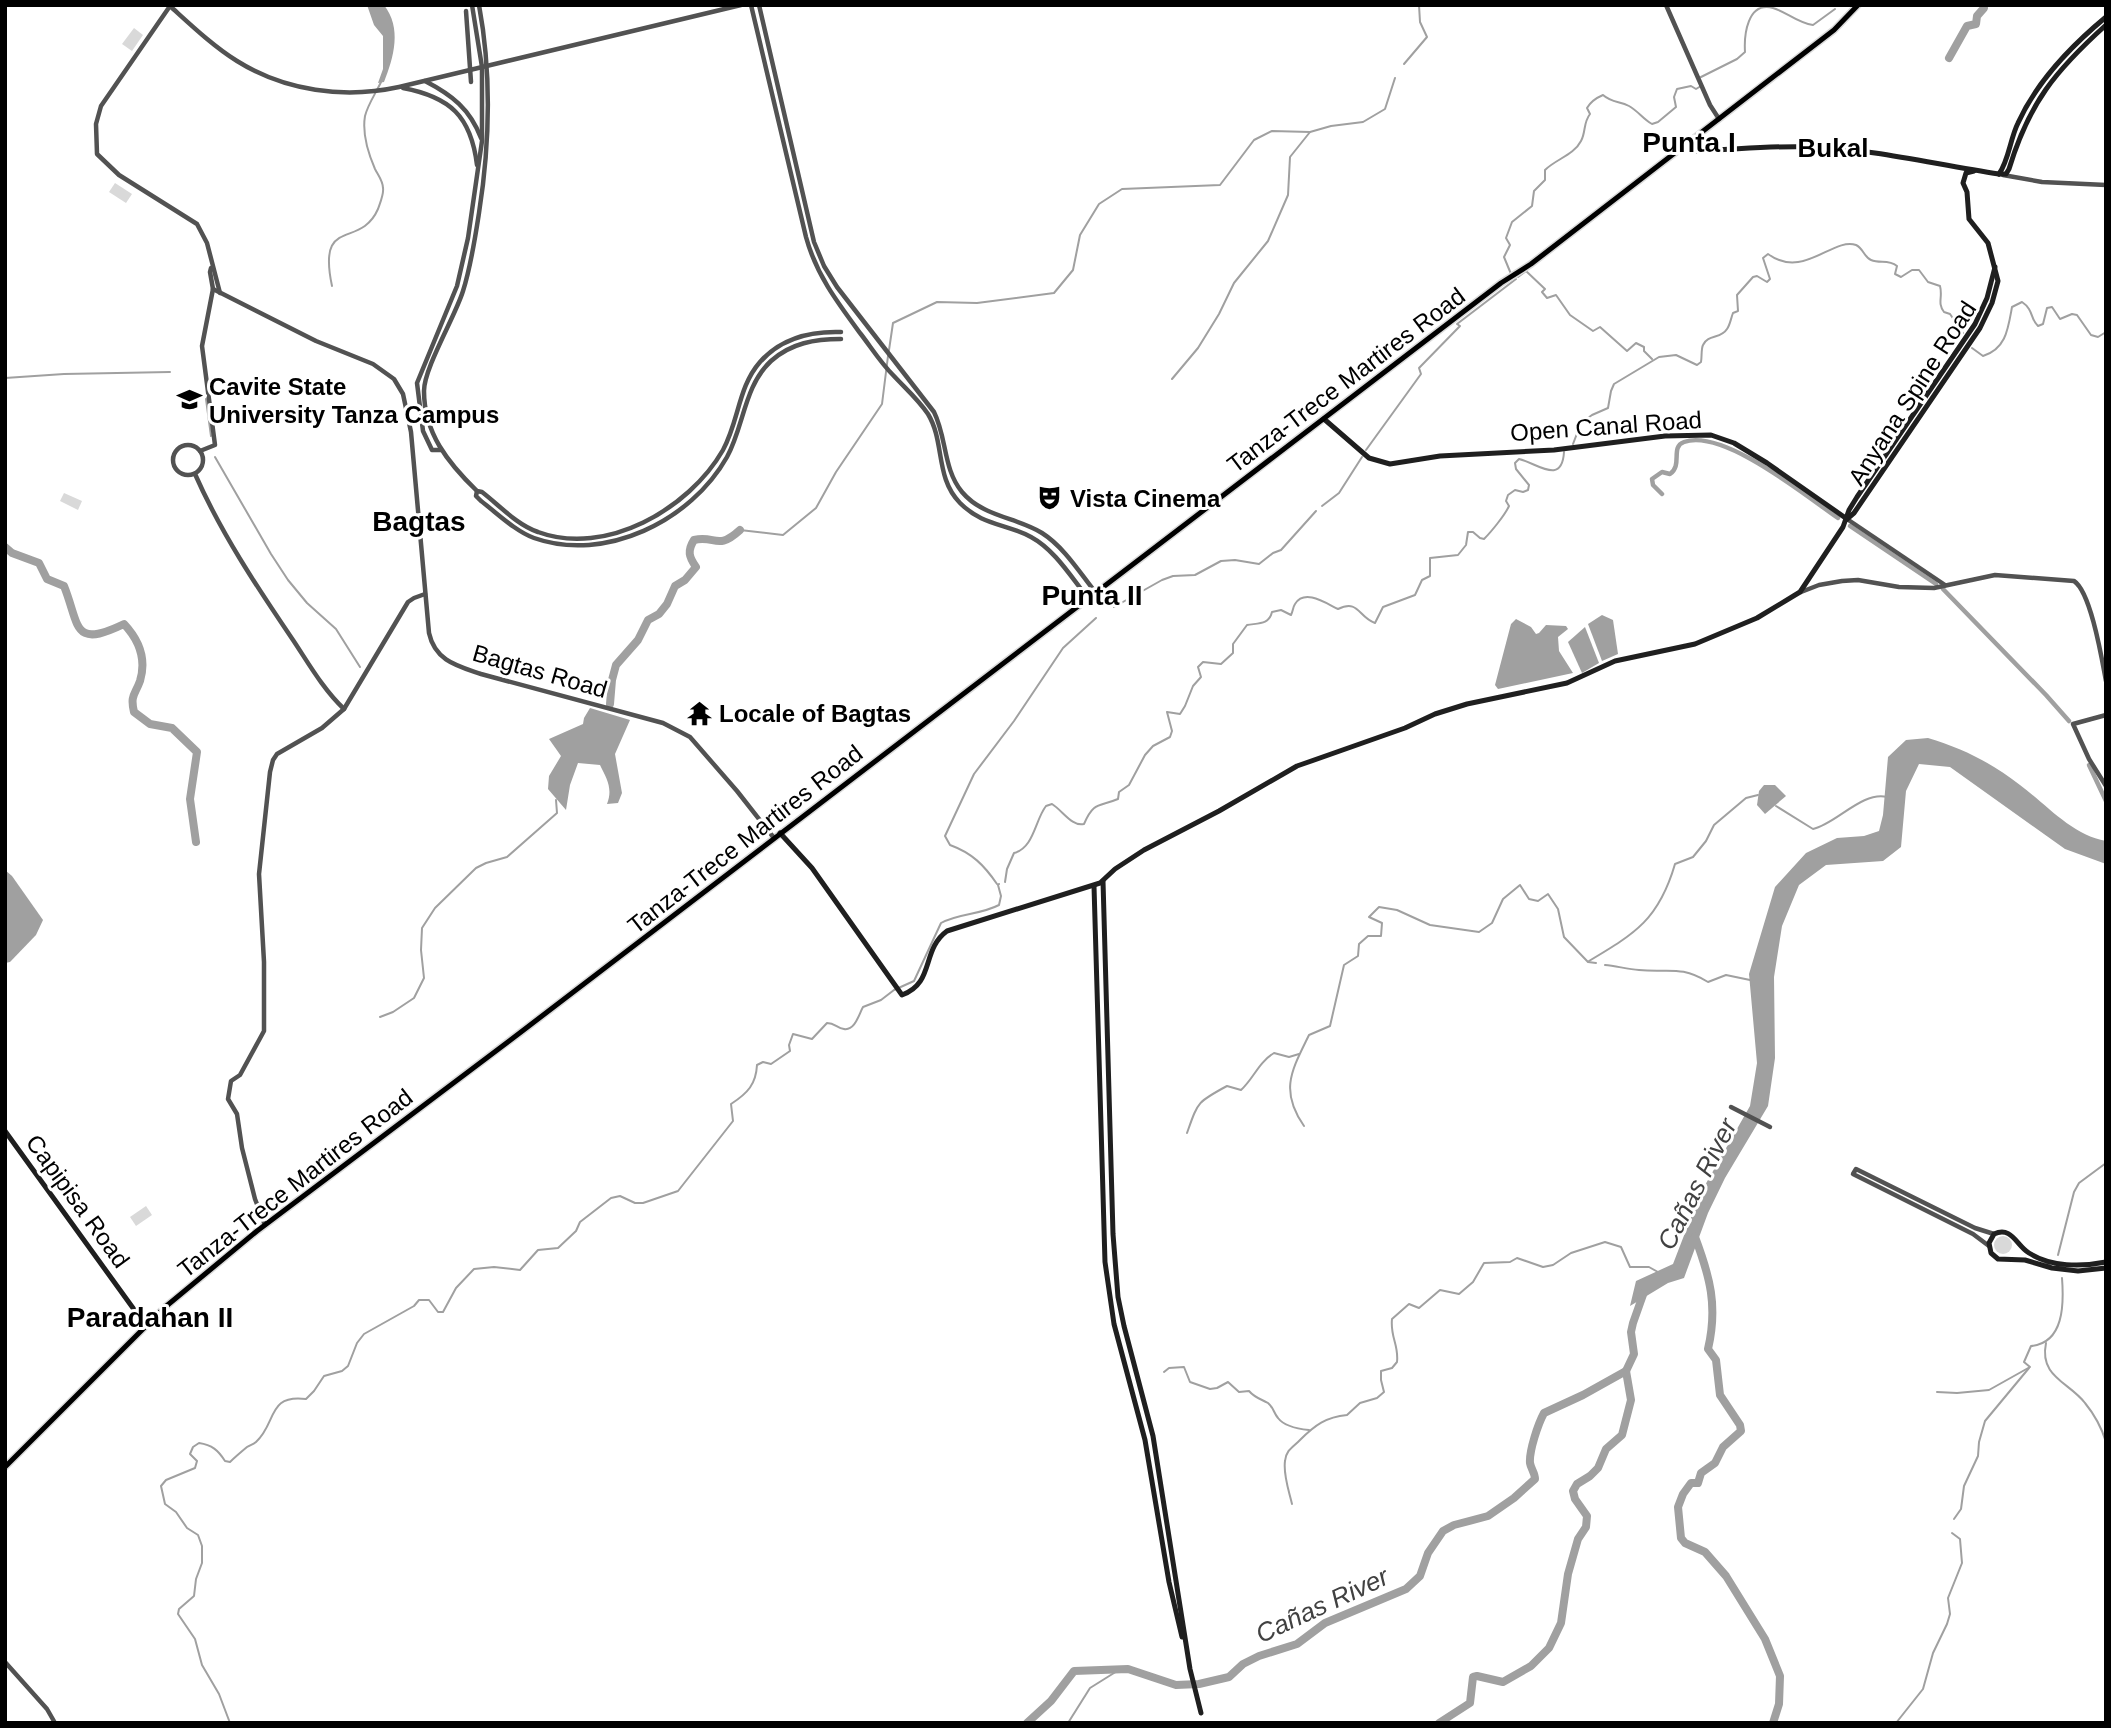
<svg xmlns="http://www.w3.org/2000/svg" width="2111" height="1728" viewBox="0 0 2111 1728" font-family="Helvetica,sans-serif">
<style>
.green{fill:#d9d9d9}
.water{fill:#a0a0a0}
.lines{fill:none;stroke-linecap:round;stroke-linejoin:round}
.stream{stroke:#a0a0a0;stroke-width:2}
.canal{stroke:#a0a0a0;stroke-width:4.5}
.river{stroke:#a0a0a0;stroke-width:8}
.primary-casing{stroke:#dbdbdb;stroke-width:8}
.tertiary{stroke:#525252;stroke-width:4.5}
.secondary{stroke:#1f1f1f;stroke-width:5}
.primary{stroke:#000;stroke-width:5}
.labels{text-anchor:middle;dominant-baseline:central;stroke-width:6;stroke-linejoin:round;paint-order:stroke}
.street-label{font-size:24px;fill:#000;stroke:#fff}
.poi-label{font-size:24px;font-weight:bold;fill:#000;stroke:#fff;text-anchor:start}
.neighbourhood-label{font-size:26px;font-weight:bold;fill:#000;stroke:#fff}
.water-label{font-size:26px;font-style:italic;fill:#414141;stroke:#fff}
.quarter-label{font-size:28px;font-weight:bold;fill:#000;stroke:#fff}
</style>
<rect width="100%" height="100%" fill="#fff"/>
<g class="green">
<polygon points="134,28 143,35 132,51 122,44"/>
<polygon points="115,183 132,194 126,203 109,192"/>
<polygon points="64,493 82,501 78,510 60,501"/>
<polygon points="146,1206 152,1215 136,1226 130,1217"/>
<circle cx="2003" cy="1245" r="9"/>
</g>
<g class="water">
<path d="M 367,5 L 384,5 C 402,28 394,57 384,82 L 378,83 L 383,69 L 383,36 L 374,25 Z"/>
<polygon points="1602,615 1613,620 1618,654 1602,661 1588,624"/>
<polygon points="1516,619 1531,627 1536,634 1539,633 1546,625 1566,626 1568,629 1558,637 1559,651 1573,673 1498,689 1495,685 1511,624"/>
<polygon points="1585,627 1599,663 1582,673 1568,642"/>
<path d="M 590,708 L 630,720 L 615,754 L 622,793 L 618,803 L 607,804 C 613,789 607,779 600,765 L 578,763 L 570,785 L 566,810 L 548,789 L 549,776 L 561,756 L 549,739 L 583,724 L 584,718 Z"/>
<path d="M 1928,738 C 1962,748 1992,763 2020,785 C 2047,805 2072,835 2106,841 L 2106,864 L 2065,849 L 1950,767 L 1919,764 L 1906,791 L 1901,847 L 1883,861 L 1826,865 L 1799,885 L 1782,926 L 1774,977 L 1775,1058 L 1768,1106 L 1725,1178 L 1708,1213 L 1684,1278 L 1668,1283 L 1630,1306 L 1636,1281 L 1673,1264 L 1700,1194 L 1750,1106 L 1757,1063 L 1749,974 L 1775,887 L 1806,853 L 1837,838 L 1864,836 L 1879,831 L 1883,815 L 1888,757 L 1906,740 Z"/>
<polygon points="1764,785 1775,785 1786,796 1765,814 1757,805 1759,791"/>
<polygon points="5,870 12,876 43,920 36,935 10,962 5,963"/>
</g>
<g class="lines">
<g class="stream">
<polyline points="1404,64 1427,37 1420,22 1419,5"/>
<path d="M 1701,77 L 1737,59 L 1745,52 C 1744,36 1747,1 1773,8 C 1787,12 1797,23 1813,25 L 1835,9"/>
<path d="M 1511,274 L 1504,257 L 1510,245 L 1506,238 L 1512,222 L 1532,206 L 1534,191 L 1545,180 L 1545,170 C 1556,159 1574,155 1581,141 C 1586,132 1583,123 1590,114 L 1587,108 C 1591,101 1596,98 1603,95 C 1612,103 1620,101 1629,106 C 1638,111 1643,119 1652,124 L 1658,122 L 1676,107 L 1674,97 L 1677,89 L 1691,86 L 1696,89 L 1701,86"/>
<polyline points="1518,277 1526,271 1545,289 1542,292 1547,298 1556,295 1570,315 1593,331 1600,327 1627,351 1636,343 1644,347 1644,351 1652,359"/>
<path d="M 332,286 C 317,215 360,250 378,209 C 380,203 384,194 383,188 C 383,181 378,175 375,169 C 368,153 362,134 365,116 C 368,104 376,93 381,82"/>
<path d="M 1972,348 L 1983,356 C 2006,349 2008,329 2012,307 L 2022,302 C 2034,310 2030,319 2038,326 L 2043,324 L 2047,308 L 2052,307 L 2060,319 L 2072,314 L 2077,315 L 2091,335 L 2098,337 L 2106,332"/>
<polyline points="889,350 893,323 937,302 977,303 1054,293 1073,270 1080,235 1099,204 1122,189 1220,185 1254,140 1272,131 1310,132 1331,126 1363,122 1385,109 1395,78"/>
<polyline points="5,378 64,374 170,372"/>
<polyline points="1172,379 1198,348 1219,314 1234,283 1268,241 1288,195 1290,157 1310,132"/>
<polyline points="206,399 211,436"/>
<path d="M 1573,444 L 1581,423 L 1592,415 L 1608,408 L 1611,391 L 1614,384 L 1659,357 L 1676,355 L 1697,365 L 1701,362 C 1702,357 1701,349 1703,345 C 1708,334 1721,339 1727,329 C 1730,325 1731,318 1733,313 L 1738,311 L 1737,295 L 1753,277 L 1757,276 L 1767,282 L 1770,279 L 1763,258 L 1768,254 C 1803,280 1833,237 1856,245 C 1863,248 1864,257 1871,260 C 1880,264 1888,259 1897,266 L 1895,274 L 1901,277 L 1912,270 L 1919,270 L 1928,282 L 1940,286 C 1943,297 1937,303 1944,312 L 1950,314 L 1963,333"/>
<polyline points="1366,450 1421,374 1419,368 1460,326 1457,324 1516,279"/>
<polyline points="215,457 271,554 288,580 307,603 336,629 360,667"/>
<polyline points="1322,506 1339,493 1362,457"/>
<polyline points="740,530 783,535 816,508 836,472 882,404 888,356"/>
<polyline points="1114,607 1162,580 1173,576 1195,575 1221,561 1235,560 1259,564 1273,553 1281,550 1316,511"/>
<path d="M 1776,806 L 1813,829 C 1836,824 1862,791 1887,797"/>
<path d="M 1005,882 L 1007,869 L 1014,853 C 1034,848 1035,820 1046,806 L 1052,804 C 1063,811 1072,827 1084,824 C 1094,801 1099,807 1118,799 L 1119,792 L 1129,785 L 1145,755 L 1153,746 L 1170,737 L 1172,731 L 1167,712 L 1180,714 L 1185,706 L 1193,686 L 1201,677 L 1198,667 L 1203,662 L 1221,664 L 1233,653 L 1233,644 L 1247,625 C 1258,623 1269,625 1272,612 L 1281,610 L 1291,615 C 1293,611 1293,607 1295,604 C 1305,588 1327,604 1338,609 C 1359,599 1358,617 1375,623 L 1383,607 L 1415,595 L 1422,580 L 1430,576 L 1430,558 L 1458,555 L 1466,545 L 1468,532 L 1473,532 L 1480,538 L 1484,539 C 1491,532 1505,515 1509,506 L 1506,501 L 1508,495 L 1515,490 L 1523,492 L 1528,490 L 1529,485 L 1516,469 L 1515,463 L 1519,459 C 1537,463 1562,486 1564,452"/>
<path d="M 997,884 C 984,865 972,853 950,845 L 945,836 L 974,774 L 1014,721 L 1063,648 L 1096,618"/>
<path d="M 1589,961 C 1636,933 1659,919 1675,864 L 1693,857 L 1706,841 L 1714,825 L 1746,798 L 1758,795"/>
<path d="M 1605,965 C 1616,966 1627,969 1639,970 C 1669,973 1680,965 1708,982 L 1726,975 L 1750,980"/>
<polyline points="380,1017 393,1012 414,998 424,978 421,950 422,928 435,908 476,868 486,863 507,857 557,813 556,800"/>
<path d="M 1304,1126 C 1279,1090 1292,1070 1309,1035 L 1330,1026 L 1344,965 L 1358,956 L 1359,944 L 1368,936 L 1381,936 L 1382,923 L 1369,917 L 1379,907 L 1397,910 L 1430,925 L 1479,932 L 1492,923 L 1503,899 L 1520,885 L 1529,899 L 1538,901 L 1548,894 L 1558,909 L 1564,937 L 1588,962 L 1596,963"/>
<path d="M 1187,1133 C 1198,1102 1197,1102 1227,1086 L 1241,1090 C 1254,1078 1258,1063 1274,1053 L 1289,1057 L 1299,1054"/>
<polyline points="2058,1255 2074,1192 2079,1183 2106,1163"/>
<path d="M 2046,1343 C 2039,1377 2069,1382 2085,1403 C 2094,1414 2102,1429 2106,1442"/>
<path d="M 1164,1372 L 1169,1368 L 1184,1367 L 1190,1382 L 1210,1389 L 1217,1388 L 1228,1382 L 1239,1392 L 1249,1391 C 1255,1398 1261,1399 1268,1403 C 1274,1408 1273,1412 1278,1418 C 1284,1426 1299,1429 1309,1430"/>
<path d="M 1937,1392 L 1957,1393 L 1989,1390 L 2030,1367 L 2024,1362 L 2031,1346 C 2064,1343 2064,1304 2062,1278"/>
<path d="M 1292,1504 C 1289,1491 1283,1475 1285,1461 C 1286,1450 1293,1447 1300,1440 C 1315,1425 1326,1417 1347,1415 L 1360,1403 L 1377,1398 L 1384,1392 L 1381,1380 L 1381,1371 L 1392,1368 L 1397,1362 C 1399,1345 1390,1337 1392,1319 L 1409,1304 L 1419,1308 L 1440,1290 L 1459,1294 L 1473,1282 L 1484,1263 L 1510,1262 L 1517,1258 L 1543,1267 L 1553,1265 L 1571,1253 L 1605,1242 L 1621,1247 L 1630,1267 L 1649,1267 L 1658,1272"/>
<polyline points="1954,1519 1961,1509 1964,1486 1978,1456 1979,1442 1985,1421 2029,1368"/>
<path d="M 230,1723 L 219,1694 L 202,1665 L 195,1639 L 178,1614 L 179,1609 L 194,1596 L 196,1579 L 202,1563 L 202,1546 L 198,1535 L 187,1528 L 176,1512 L 165,1504 L 161,1486 L 166,1480 L 195,1468 L 197,1461 L 190,1454 L 193,1447 L 199,1443 C 212,1445 218,1450 225,1461 L 230,1462 C 235,1457 241,1452 247,1447 C 250,1445 254,1444 256,1442 C 277,1423 267,1394 306,1399 L 314,1391 L 324,1376 L 342,1371 L 348,1366 L 357,1343 L 364,1334 L 414,1306 L 419,1300 L 429,1300 L 438,1312 L 443,1312 L 456,1288 L 474,1269 L 494,1267 L 520,1270 L 538,1250 L 558,1248 L 576,1231 L 580,1222 L 611,1198 L 620,1196 L 635,1203 L 643,1203 L 678,1191 L 733,1121 L 731,1104 C 748,1093 756,1084 757,1065 L 763,1062 L 771,1064 L 790,1051 L 789,1045 L 793,1034 L 812,1039 L 827,1023 C 835,1023 837,1028 844,1029 C 855,1031 859,1014 863,1007 L 881,1000 L 894,990 L 914,981 L 941,923 C 959,913 980,915 999,905 L 1001,896 L 998,885 L 999,884"/>
<polyline points="1068,1723 1090,1688 1122,1668"/>
<polyline points="1896,1723 1923,1689 1933,1653 1947,1624 1950,1614 1948,1598 1962,1563 1960,1539 1952,1533"/>
</g>
<g class="canal">
<path d="M 1662,494 L 1653,485 L 1652,479 L 1662,472 L 1670,474 C 1683,465 1670,447 1684,442 C 1723,428 1806,496 1838,518"/>
<polyline points="1850,526 1936,584"/>
<polyline points="1943,589 2046,695 2069,721"/>
<polyline points="2089,765 2106,801"/>
</g>
<g class="river">
<polyline points="1949,58 1967,26 1976,24 1977,16 1984,8 1983,5"/>
<path d="M 5,547 L 12,553 L 39,563 L 47,579 L 64,586 C 80,626 72,649 124,624 C 139,640 147,658 140,681 C 135,695 130,695 134,712 L 150,724 L 172,728 L 197,752 L 190,799 L 196,842"/>
<path d="M 610,704 L 612,680 L 616,665 L 638,640 L 648,620 L 659,614 L 667,604 L 675,586 L 685,580 L 696,567 C 689,557 687,551 694,540 C 716,535 717,551 740,530"/>
<path d="M 1695,1237 C 1710,1277 1718,1306 1708,1349 L 1716,1360 L 1720,1395 L 1740,1425 L 1741,1431 L 1723,1447 L 1715,1463 L 1701,1473 L 1698,1483 L 1691,1483 L 1683,1494 L 1678,1507 L 1681,1538 L 1685,1543 L 1705,1552 L 1726,1576 L 1765,1639 L 1780,1676 L 1779,1704 L 1773,1723"/>
<path d="M 1027,1723 L 1051,1701 L 1074,1671 L 1128,1669 L 1176,1685 L 1199,1684 L 1229,1677 L 1243,1664 L 1259,1656 L 1297,1644 L 1325,1623 L 1406,1589 L 1420,1576 L 1428,1553 L 1443,1531 L 1454,1525 L 1488,1516 L 1514,1498 L 1535,1479 C 1535,1473 1531,1469 1530,1463 C 1529,1451 1538,1424 1544,1413 L 1583,1395 L 1626,1371 L 1634,1354 L 1631,1332 L 1633,1323 L 1644,1292"/>
<polyline points="1439,1723 1470,1703 1473,1677 1477,1676 1503,1682 1531,1666 1549,1648 1561,1623 1568,1574 1578,1539 1586,1527 1587,1516 1575,1499 1573,1491 1577,1484 1590,1476 1598,1468 1606,1449 1622,1435 1631,1400 1626,1371"/>
</g>
<defs>
<polyline id="primary" points="5,1467 164,1308 257,1231 521,1032 1501,283 1531,264 1834,30 1858,5"/>
</defs>
<use href="#primary" class="primary-casing"/>
<g class="tertiary">
<path d="M 479,5 C 492,75 490,143 479,213 C 475,239 471,266 463,291 C 455,317 424,368 424,391 C 424,433 448,463 477,491 L 482,492 C 499,505 517,525 538,532 C 606,557 689,509 723,450 C 739,421 738,387 760,362 C 781,338 811,331 841,332"/>
<path d="M 751,5 L 806,237 C 816,274 837,302 860,333 C 871,347 880,362 893,375 C 905,388 918,399 928,414 C 945,442 935,478 960,503 C 983,526 1005,523 1031,537 C 1055,550 1071,577 1088,598"/>
<path d="M 759,5 L 814,242 L 824,266 L 837,287 L 934,412 C 947,438 943,469 962,492 C 983,517 1016,517 1042,533 C 1064,547 1080,573 1096,593"/>
<polyline points="1666,5 1710,105 1719,119"/>
<polyline points="466,11 471,82"/>
<path d="M 425,81 C 452,95 470,109 481,138"/>
<path d="M 403,88 C 450,97 471,116 477,165"/>
<polyline points="2003,175 2042,182 2106,185"/>
<path d="M 213,289 L 316,341 L 373,364 L 394,379 L 403,394 L 411,432 L 429,633 C 435,661 458,666 481,674 L 663,723 L 690,737 L 737,791 L 774,838"/>
<path d="M 220,293 L 207,243 L 197,224 L 119,175 L 97,154 L 96,124 L 101,106 L 170,6 C 191,25 213,46 237,61 C 285,91 344,99 399,87 L 741,5"/>
<circle cx="188" cy="460" r="15"/>
<polyline points="441,450 432,450 423,431 417,383 457,286 468,238 482,141 482,67 472,5"/>
<polyline points="200,451 215,445 202,346 213,289 210,272 211,268"/>
<path d="M 195,474 C 221,533 257,587 293,640 C 309,664 323,689 344,709"/>
<path d="M 477,491 L 476,496 L 481,501 C 497,513 515,531 534,538 C 605,563 691,521 727,457 C 744,426 744,386 771,361 C 791,343 815,339 841,339"/>
<polyline points="1847,519 1945,585"/>
<path d="M 1801,592 L 1819,585 L 1842,581 L 1858,580 L 1899,587 L 1934,588 L 1995,575 L 2074,581 C 2091,592 2102,660 2106,681"/>
<polyline points="2106,715 2073,724 2089,759 2106,786"/>
<polyline points="1731,1107 1770,1127"/>
<polyline points="265,1225 255,1199 242,1148 237,1114 228,1099 231,1081 240,1075 264,1031 264,962 259,874 270,772 273,760 277,754 322,728 344,709 408,602 414,598 425,594"/>
<polyline points="1989,1246 1973,1234 1853,1174 1856,1169 1975,1228 1994,1234"/>
<polyline points="5,1662 47,1709 55,1723"/>
</g>
<g class="secondary">
<path d="M 1688,142 L 1694,151 C 1734,150 1773,145 1812,147 C 1875,149 1937,165 1999,174"/>
<path d="M 1999,174 C 2009,160 2010,139 2018,123 C 2037,81 2071,46 2106,17"/>
<path d="M 1999,174 L 2006,174 L 2009,169 C 2029,103 2055,71 2106,25"/>
<polyline points="1324,419 1369,458 1390,464 1440,456 1554,450 1665,436 1711,435 1734,443 1767,463 1847,519"/>
<polyline points="1847,519 1854,513 1980,328 1992,303 1998,281 1988,243 1969,219 1967,192 1963,183 1966,173 1974,171"/>
<path d="M 780,833 L 812,868 L 902,995 C 935,983 921,950 947,931 L 1100,883 L 1115,869 L 1144,850 L 1219,811 L 1297,766 L 1405,728 L 1435,714 L 1467,704 L 1567,683 L 1615,661 L 1695,644 L 1757,618 L 1800,592 L 1843,527 L 1849,510 L 1857,497 L 1975,324 L 1987,298 L 1995,267"/>
<polyline points="1103,881 1113,1234 1118,1297 1124,1326 1153,1436 1190,1669 1201,1713"/>
<polyline points="1094,886 1105,1262 1114,1324 1145,1440 1169,1582 1182,1637"/>
<polyline points="5,1131 146,1326"/>
<path d="M 2106,1262 C 2081,1267 2051,1267 2029,1253 C 2016,1245 2012,1226 1994,1234 L 1989,1243 L 1991,1253 L 1998,1259 L 2025,1260 L 2052,1268 L 2078,1271 L 2106,1268"/>
</g>
<use href="#primary" class="primary"/>
</g>
<defs>
<symbol id="university-bare" viewBox="-9 -9 18 18"><path d="M0-5L7-2L0 1L-7-2ZM-4 1L0 2.5L4 1V4Q0 6-4 4Z" fill="#000" stroke="#fff" stroke-width="2.5" paint-order="stroke"/></symbol>
<symbol id="theatre-bare" viewBox="-9 -9 18 18"><path d="M-5-5.5Q0-4 5-5.5V0Q5 5 0 6Q-5 5-5 0ZM-3.3-2.5H-1v1.5H-3.3ZM1-2.5H3.3v1.5H1ZM-2.8 1Q0 5.5 2.8 1Z" fill="#000" stroke="#fff" stroke-width="2.5" paint-order="stroke"/></symbol>
<symbol id="temple-bare" viewBox="-9 -9 18 18"><path d="M0-6L5-2H3V0L6.5 2.5H4V6H1.5V3h-3V6H-4V2.5H-6.5L-3 0V-2H-5Z" fill="#000" stroke="#fff" stroke-width="2.5" paint-order="stroke"/></symbol>
</defs>
<g fill-rule="evenodd">
<use href="#university-bare" x="172" y="382" width="35" height="35"/>
<use href="#theatre-bare" x="1032" y="480" width="35" height="35"/>
<use href="#temple-bare" x="682" y="696" width="35" height="35"/>
</g>
<g class="labels">
<g class="street-label">
<text transform="translate(1346 380) rotate(-37)">Tanza-Trece Martires Road</text>
<text transform="translate(1912 393) rotate(-57)">Anyana Spine Road</text>
<text transform="translate(1606 426) rotate(-4)">Open Canal Road</text>
<text transform="translate(540 671) rotate(16)">Bagtas Road</text>
<text transform="translate(745 839) rotate(-38)">Tanza-Trece Martires Road</text>
<text transform="translate(295 1183) rotate(-38)">Tanza-Trece Martires Road</text>
<text transform="translate(78 1201) rotate(54)">Capipisa Road</text>
</g>
<g class="poi-label">
<text x="209" y="386">Cavite State<tspan x="209" dy="28">University Tanza Campus</tspan></text>
<text x="1070" y="498">Vista Cinema</text>
<text x="719" y="713">Locale of Bagtas</text>
</g>
<g class="neighbourhood-label">
<text x="1833" y="148">Bukal</text>
</g>
<g class="water-label">
<text transform="translate(1697 1184) rotate(-63)">Cañas River</text>
<text transform="translate(1322 1605) rotate(-25)">Cañas River</text>
</g>
<g class="quarter-label">
<text x="1689" y="142">Punta I</text>
<text x="419" y="521">Bagtas</text>
<text x="1092" y="595">Punta II</text>
<text x="150" y="1317">Paradahan II</text>
</g>
</g>
<rect width="2111" height="1728" fill="none" stroke="#000000" stroke-width="14"/>
</svg>
